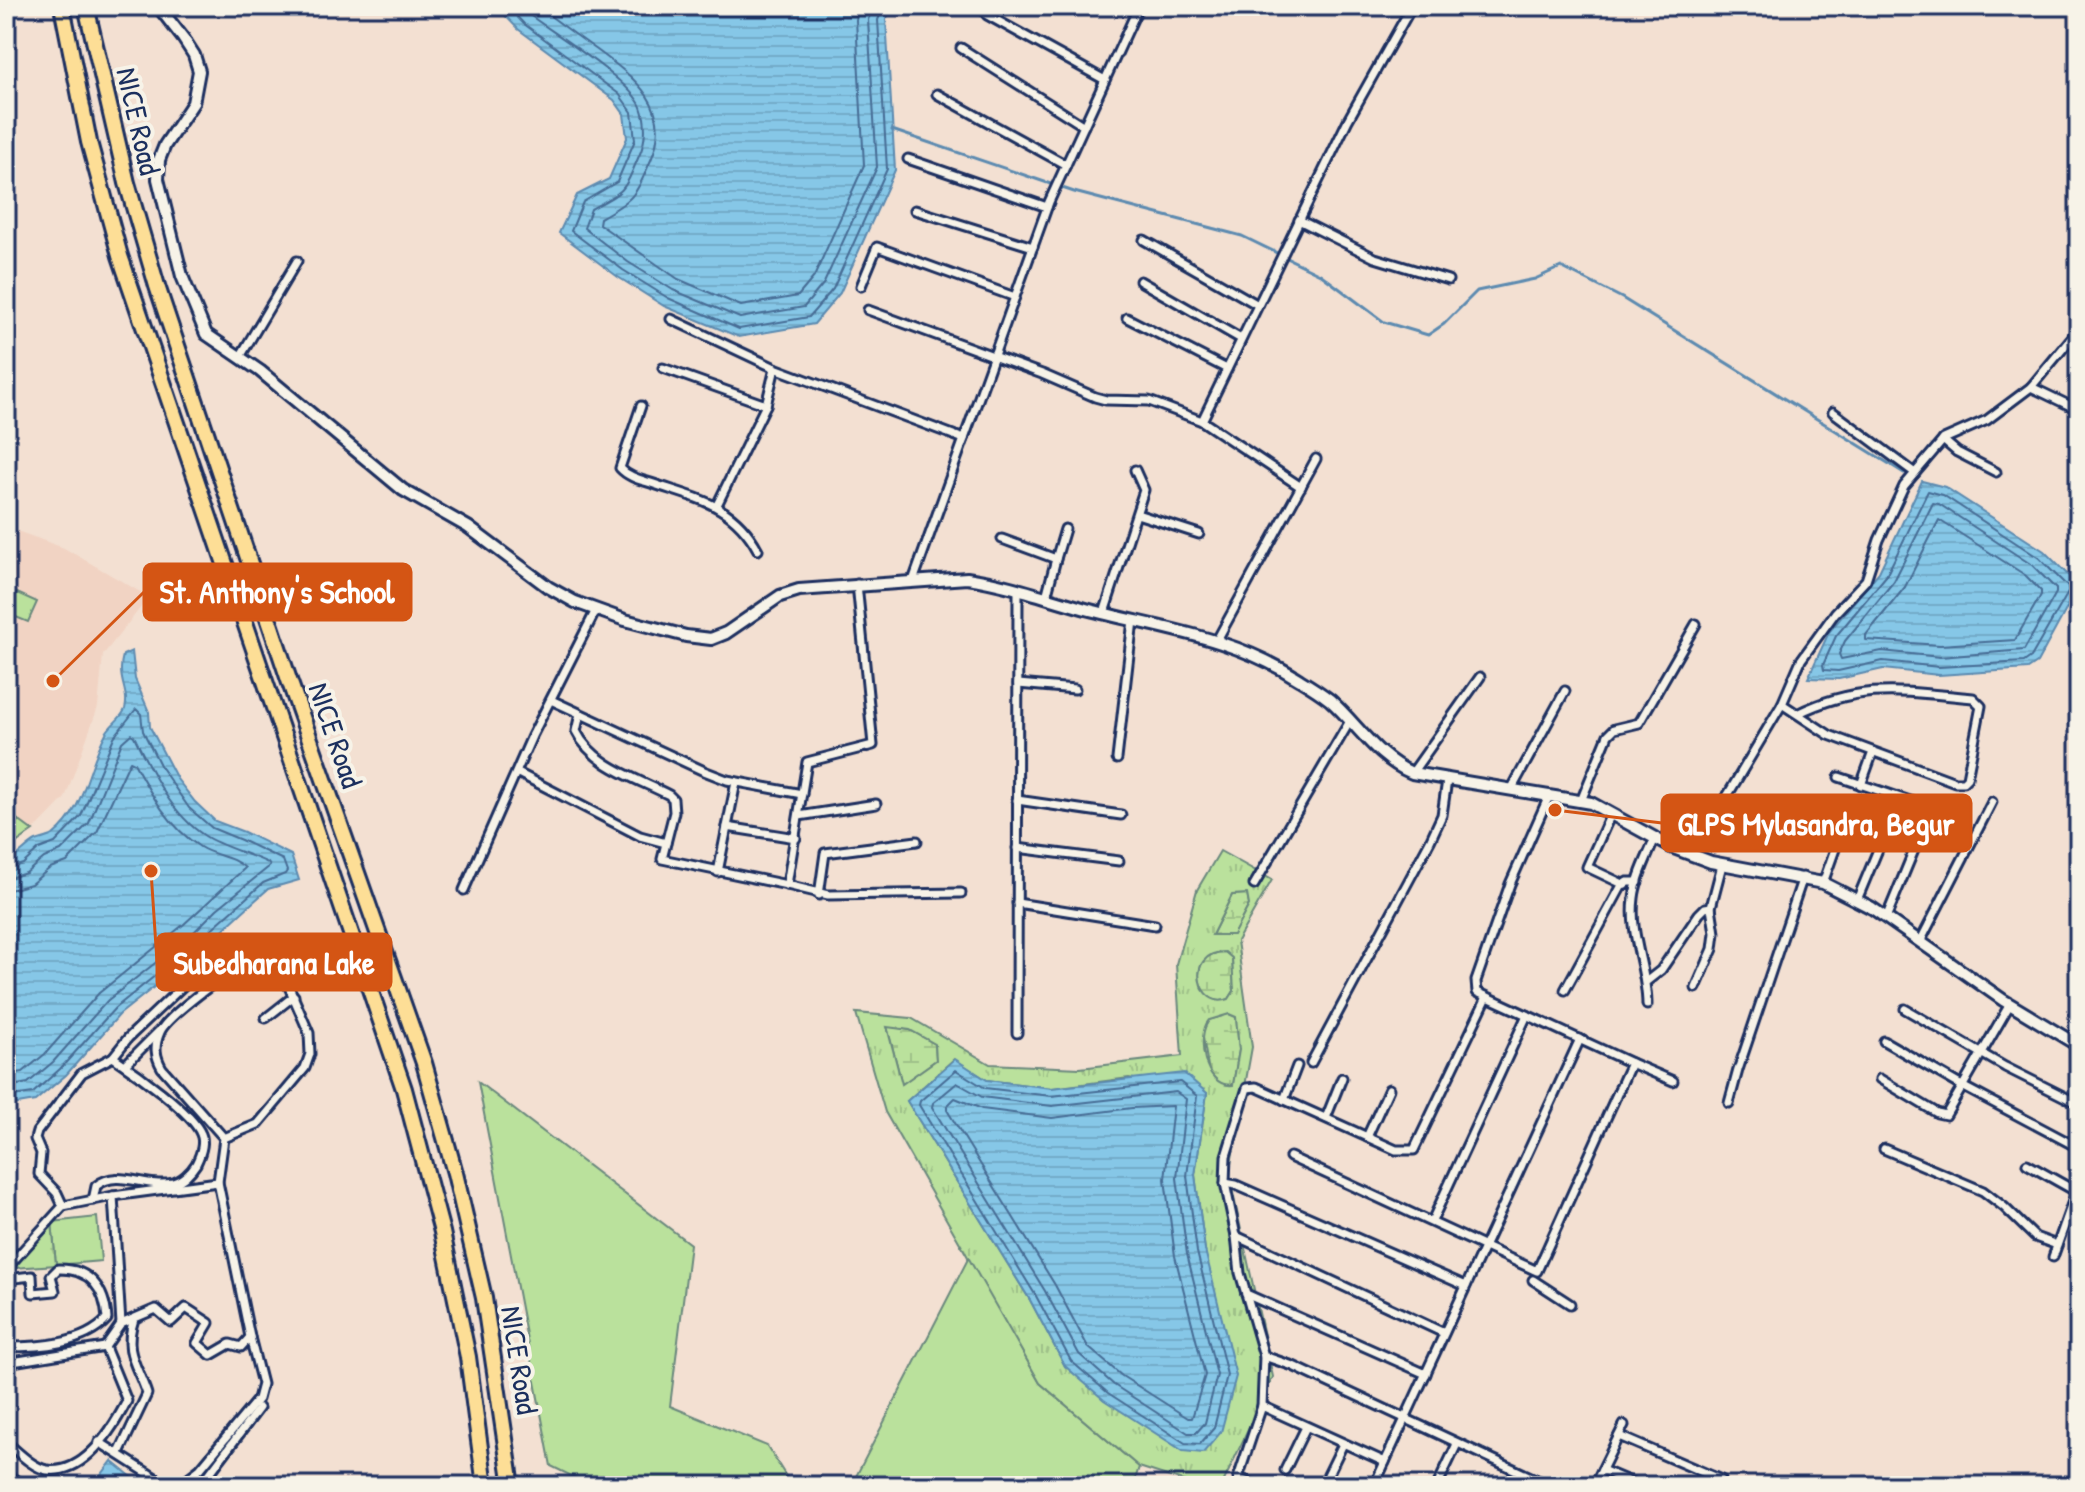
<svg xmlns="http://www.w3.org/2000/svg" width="2085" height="1492" viewBox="0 0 2085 1492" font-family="'Patrick Hand',sans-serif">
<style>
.built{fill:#f1d3c3}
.grass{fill:#bae19c;stroke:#6a887d;stroke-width:2}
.wetland{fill:url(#wetland-marsh);stroke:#6a887d;stroke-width:2}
.park{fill:url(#park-tufts);stroke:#6a887d;stroke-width:2;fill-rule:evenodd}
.water{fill:url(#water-rules);stroke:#5b8ab0;stroke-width:2}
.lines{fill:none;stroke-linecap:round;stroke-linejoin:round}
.shore{stroke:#466c95;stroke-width:2}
.stream{stroke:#5b8ab0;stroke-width:3}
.street-casing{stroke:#1b2f5e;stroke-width:13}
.secondary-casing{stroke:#1b2f5e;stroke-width:16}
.highway-casing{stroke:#1b2f5e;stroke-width:20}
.street{stroke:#f7f3e8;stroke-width:7}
.secondary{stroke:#f7f3e8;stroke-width:10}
.highway{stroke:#fdde96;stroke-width:14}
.labels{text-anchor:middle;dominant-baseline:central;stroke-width:8;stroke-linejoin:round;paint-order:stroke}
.street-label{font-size:30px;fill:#1b2f5e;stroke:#f7f3e8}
.leader{fill:none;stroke:#d45514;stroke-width:3}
.callout-dot{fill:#d45514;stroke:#f7f3e8;stroke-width:3}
.callout{fill:#d45514;stroke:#d45514;stroke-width:3}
.callout-label{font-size:32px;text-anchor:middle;font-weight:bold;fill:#fff}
</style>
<defs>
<pattern id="wetland-marsh" width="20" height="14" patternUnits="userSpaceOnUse" patternTransform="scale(2)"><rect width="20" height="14" fill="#bae19c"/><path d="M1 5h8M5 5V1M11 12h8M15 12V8" fill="none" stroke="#9fc189"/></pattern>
<pattern id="park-tufts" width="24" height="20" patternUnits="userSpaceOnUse" patternTransform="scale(2)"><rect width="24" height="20" fill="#bae19c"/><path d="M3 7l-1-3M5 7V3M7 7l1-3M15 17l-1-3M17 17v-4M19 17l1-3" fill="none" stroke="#9fc189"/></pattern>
<pattern id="water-rules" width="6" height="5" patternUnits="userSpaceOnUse" patternTransform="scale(2)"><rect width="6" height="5" fill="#86c7e7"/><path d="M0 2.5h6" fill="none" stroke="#73abc9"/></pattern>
</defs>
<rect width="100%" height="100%" fill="#f3e0d2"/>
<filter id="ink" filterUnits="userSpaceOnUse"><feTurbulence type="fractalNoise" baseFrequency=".0125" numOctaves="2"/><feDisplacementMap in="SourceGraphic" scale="16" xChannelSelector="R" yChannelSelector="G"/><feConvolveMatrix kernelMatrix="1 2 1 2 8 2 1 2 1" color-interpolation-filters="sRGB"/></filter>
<g filter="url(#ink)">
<polygon class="built" points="6,527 64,548 149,597 103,655 98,707 65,798 33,831 6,811"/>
<g class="grass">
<polygon points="6,588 37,602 28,622 6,613"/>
<polygon points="6,811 33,831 6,850"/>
<polygon points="478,1082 690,1244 670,1406 767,1446 792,1486 592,1486 551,1466"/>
<polygon points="97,1217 101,1261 56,1265 52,1222"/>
<polygon points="969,1257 1040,1383 1139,1467 1133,1486 851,1486"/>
</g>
<g class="wetland">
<polygon points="1247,894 1249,905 1233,936 1212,935 1232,895"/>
<path d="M 1225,952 L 1232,958 L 1234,991 L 1229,999 C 1198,1012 1183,952 1225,952 Z"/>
<polygon points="1229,1014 1236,1017 1239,1050 1233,1085 1220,1084 1209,1072 1202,1032 1209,1020"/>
<polygon points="887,1026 910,1030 935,1044 936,1060 902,1085"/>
</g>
<g class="park">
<path d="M 1220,851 L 1272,880 L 1237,941 L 1252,1047 L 1229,1175 L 1273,1377 L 1223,1483 L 1195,1485 L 1139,1467 L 1040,1383 L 885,1112 L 856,1013 L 911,1018 L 990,1064 L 1080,1068 L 1182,1056 L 1176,964 L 1197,890 ZM 1247,894 L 1249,905 L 1233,935 L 1212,935 L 1232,895 ZM 1225,952 L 1232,958 L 1234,991 L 1229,999 C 1198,1011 1183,952 1225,952 ZM 1229,1014 L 1236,1017 L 1239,1050 L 1233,1085 C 1203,1088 1196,1035 1209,1020 ZM 887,1027 L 910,1030 L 935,1044 L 936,1060 L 902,1084 ZM 954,1059 L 987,1080 L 1052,1088 L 1129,1078 L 1207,1093 L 1195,1175 L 1205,1250 L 1065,1366 L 1030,1300 L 907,1101 Z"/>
<polygon points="52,1222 56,1265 13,1268"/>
</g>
<g class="water">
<polygon points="496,6 894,6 886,19 895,170 840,293 814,324 739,337 664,306 618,277 559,233 577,195 609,179 627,138 624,114 614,100 518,29"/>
<polygon points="1922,481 1945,487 2044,551 2079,586 2037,663 2028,669 1939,675 1883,669 1839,679 1808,678 1829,632 1879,572"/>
<path d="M 132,651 L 135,679 L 149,712 L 150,727 L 177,779 L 195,802 L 215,821 L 244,832 L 291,855 L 299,880 L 268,889 L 250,905 L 203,948 L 120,1014 L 66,1075 L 35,1101 L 6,1106 L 6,862 C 19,857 25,847 36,841 C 41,839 48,838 53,835 C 86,809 87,767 106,733 C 111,724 122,718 125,709 C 130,691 116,680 123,655 Z"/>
<polygon points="955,1059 987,1080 1052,1088 1184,1073 1207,1093 1195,1175 1205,1250 1236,1376 1221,1432 1203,1453 1183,1451 1104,1400 1065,1366 1030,1300 907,1101"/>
<polygon points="112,1461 143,1486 93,1486"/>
</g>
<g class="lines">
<g class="shore">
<polyline points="507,6 524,24 619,94 632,112 635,140 617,182 583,202 571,231 623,270 668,298 739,329 809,317 833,289 887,169 878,20 884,6"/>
<path d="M 521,6 L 531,16 C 555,34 631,81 641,107 C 647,123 646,141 639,156 C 623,193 626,190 591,209 L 584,228 L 628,262 L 673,290 L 740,318 L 804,307 L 824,283 L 877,167 L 868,20 L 873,6"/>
<path d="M 537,6 C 557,21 577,36 597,50 C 635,78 674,107 651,160 C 635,196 635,199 600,218 L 599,224 L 678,279 L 741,306 L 798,296 L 814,277 L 864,165 L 856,20 L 859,6"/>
<polygon points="1928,491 1943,495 2039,558 2068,587 2069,591 2031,657 2024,662 1939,667 1883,661 1838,671 1824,670 1823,665 1836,636 1886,576"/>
<polygon points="1933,503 1939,504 2032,565 2056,589 2056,593 2024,650 1940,657 1882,651 1841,659 1839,654 1845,641 1894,581"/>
<polygon points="1939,520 2025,575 2041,591 2041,595 2015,640 1940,645 1866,640 1866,635 1905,587"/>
<polyline points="6,869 23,864 39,849 55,843 81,816 114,737 136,709 141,714 143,731 162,769 189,808 212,828 241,840 283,860 287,871 285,874 263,883 197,942 115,1008 60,1069 33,1093 6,1097"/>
<path d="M 6,879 L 26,873 L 44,858 L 61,851 L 89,823 L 122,742 L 131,734 L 134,736 C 151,771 171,814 205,836 C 220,846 250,854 268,863 L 270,866 L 217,909 L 191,935 L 108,1000 L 53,1062 L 28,1083 L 6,1087"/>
<path d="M 6,891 L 31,884 L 50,868 L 67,862 L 97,832 L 130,761 L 134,763 C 150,793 170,828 200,847 C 214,856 233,856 245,868 L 183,925 L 99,993 L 45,1054 L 23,1072 L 6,1075"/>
<polygon points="956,1070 985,1088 1051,1096 1180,1082 1197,1096 1187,1176 1197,1252 1227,1375 1214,1428 1200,1444 1185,1443 1108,1393 1071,1361 1036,1296 919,1105 920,1101"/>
<polygon points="957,1083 982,1097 1052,1106 1176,1092 1186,1099 1177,1178 1187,1254 1217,1375 1205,1423 1196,1433 1188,1433 1114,1385 1079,1354 1045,1291 932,1107 933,1103"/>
<polygon points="955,1098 982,1109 1052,1118 1132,1108 1173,1106 1165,1179 1175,1256 1205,1375 1192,1418 1188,1418 1122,1376 1088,1347 1055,1285 947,1110 947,1106"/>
</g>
<polyline class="stream" points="892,130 1074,192 1242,236 1320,274 1384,322 1428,335 1444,324 1477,291 1535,279 1561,267 1622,298 1904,473"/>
<defs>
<g id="street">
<polyline points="987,15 1105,80"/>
<polyline points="961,48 1084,126"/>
<polyline points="937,94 1066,165"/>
<polyline points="908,159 1047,207"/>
<polyline points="915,210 1033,247"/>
<polyline points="1299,220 1375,258 1448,280"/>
<polyline points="1144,240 1258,305"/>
<polyline points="1140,281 1241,339"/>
<polyline points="861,286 877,247 1015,297"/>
<polyline points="868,310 1042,374 1095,397 1106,400 1149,401 1202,421 1301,487"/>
<polyline points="1127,318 1227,369"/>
<polyline points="240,357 297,261"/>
<polyline points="663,368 766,405 775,368 671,319"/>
<polyline points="775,368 964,439"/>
<polyline points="2031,387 2079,410"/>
<path d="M 641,406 L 620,468 C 629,478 642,480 654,484 C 699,499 734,505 758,550"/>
<polyline points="1833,412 1915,473"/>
<polyline points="1202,421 1348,120 1412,6"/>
<polyline points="1943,440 1957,452 1996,472"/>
<polyline points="717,505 766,405"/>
<polyline points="1137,514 1199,534"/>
<polyline points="1002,539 1056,559 1046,597"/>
<polyline points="1056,559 1065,529"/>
<polyline points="913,581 1049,202 1139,6"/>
<polyline points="1104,613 1144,490 1135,470"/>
<polyline points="1217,640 1316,459"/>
<polyline points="1018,684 1075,689"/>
<polyline points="551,700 704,771 727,780 802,794"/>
<path d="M 1782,704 L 1829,735 L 1955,782 L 1963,782 L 1967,778 L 1981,706 L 1973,698 C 1904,692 1862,682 1797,714"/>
<path d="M 580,714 L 576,731 C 593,766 636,778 669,795 L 673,799 L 674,812 L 662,859 L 787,885 L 807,762 L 873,745 L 857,584"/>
<polyline points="1117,759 1133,620"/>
<polyline points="518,773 640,836 666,843"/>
<polyline points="1412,773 1480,677"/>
<polyline points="1839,777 1954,816"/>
<polyline points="1861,785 1873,752"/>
<polyline points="1511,790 1565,691"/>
<polyline points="1017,800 1121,815"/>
<polyline points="1581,801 1608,735 1614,729 1639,723 1696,624"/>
<polyline points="1611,814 1587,867 1625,885"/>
<polyline points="799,816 876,804"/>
<polyline points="727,827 736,782"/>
<polyline points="1671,847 1723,803 1782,704 1801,660 1835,613 1866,580 1879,540 1904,486 1944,439 1987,420 2031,387 2079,329"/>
<polyline points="1017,848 1119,861"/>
<polyline points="718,872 727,827 796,838"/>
<polyline points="1823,883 1846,818"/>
<polyline points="787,885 828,895 961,893"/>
<polyline points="1254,885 1350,721"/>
<polyline points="464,890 532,736 596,610"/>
<polyline points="819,895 825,853 917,841"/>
<polyline points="1857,900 1899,799"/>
<polyline points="1017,903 1155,925"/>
<polyline points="1886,918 1931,809"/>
<polyline points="1920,942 1992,802"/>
<polyline points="1647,981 1661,970 1699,914 1705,908 1711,907"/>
<polyline points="1696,988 1713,949 1715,933 1711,907 1722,865"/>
<polyline points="1565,990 1621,887 1627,882 1638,882"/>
<path d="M 1647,1005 C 1647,969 1629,934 1634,898 C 1636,878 1648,856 1655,838"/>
<polyline points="1905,1009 2005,1067 2079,1104"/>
<polyline points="266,1018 294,996"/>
<polyline points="1017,1033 1018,589"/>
<polyline points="1884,1041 1962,1086 2079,1148"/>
<polyline points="2071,1041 2079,1024"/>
<polyline points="1311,1063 1430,841 1442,815 1447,780"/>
<polyline points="1631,1063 1673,1081"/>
<polyline points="125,1065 160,1030"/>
<polyline points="1880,1079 1937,1113 1946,1115 2010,1004"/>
<polyline points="1284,1100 1297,1066"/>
<polyline points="1729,1103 1738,1070 1803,877"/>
<polyline points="1326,1118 1342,1078"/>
<polyline points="1367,1137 1389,1089"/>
<polyline points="1884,1149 1983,1191 2004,1207 2035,1237 2057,1245"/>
<polyline points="1290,1157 1537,1271 1631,1063 1477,992 1476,981 1510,884 1549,796"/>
<polyline points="2027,1164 2077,1192"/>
<polyline points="1225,1183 1236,1185 1466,1286"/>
<polyline points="113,1196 121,1324"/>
<path d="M 93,1200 L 96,1186 C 119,1168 144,1189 173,1183 C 182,1181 191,1172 196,1164 C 200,1156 205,1143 201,1134 C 193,1113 134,1071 113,1057"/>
<polyline points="63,1206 57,1193 39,1174 41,1153 35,1139 37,1132 82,1073 113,1057 128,1038 187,982"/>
<polyline points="1432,1221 1527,1015"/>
<polyline points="1236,1236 1444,1333"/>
<polyline points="2053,1257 2079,1184"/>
<polyline points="6,1269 63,1206 113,1196 218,1182"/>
<path d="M 6,1279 L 32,1276 L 33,1293 L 55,1291 L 51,1276 L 58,1269 C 91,1268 105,1290 107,1319 C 84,1345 38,1347 6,1347"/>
<polyline points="1533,1280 1570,1304"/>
<polyline points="1246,1294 1426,1374"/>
<polyline points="1264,1356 1293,1366 1550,1486"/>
<polyline points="6,1363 105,1347 121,1324 156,1309 171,1322 186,1308 209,1323 197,1343 211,1355 230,1344 241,1347 250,1337"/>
<polyline points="1262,1406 1385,1462 1580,1039"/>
<polyline points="1619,1436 1721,1480 1719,1486"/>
<path d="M 6,1442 C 17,1451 33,1468 47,1470 C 84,1475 112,1430 127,1401 L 105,1347"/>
<polyline points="99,1442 168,1486"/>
<path d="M 119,1453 L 147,1394 C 137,1364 123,1353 134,1319"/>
<polyline points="1285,1470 1306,1427"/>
<polyline points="1602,1470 1640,1486"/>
<polyline points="6,1474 24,1486"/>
<polyline points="1323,1485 1343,1444"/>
<path d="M 178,1486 L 200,1469 L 258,1399 L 262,1384 L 250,1337 L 218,1182 L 224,1138 L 162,1068 C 155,1056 154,1046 160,1032 C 168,1014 238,965 258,953 L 273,960 L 280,966 L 309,1033 L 310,1054 L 305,1068 L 258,1124 L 224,1138"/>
<polyline points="200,1486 259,1408"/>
<polyline points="1259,1486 1238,1478 1262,1406 1264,1356 1240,1273 1236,1236 1225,1183 1226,1156 1247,1088 1256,1087 1396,1150 1414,1150 1487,997"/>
<polyline points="1374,1486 1385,1462"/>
<polyline points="1437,1486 1457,1444"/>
<polyline points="1594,1486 1624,1425"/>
</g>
<path id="secondary" d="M 158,6 L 183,38 L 194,55 L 199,71 L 193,103 L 165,145 L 159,160 L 158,179 L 182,276 L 206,334 L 260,371 L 403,490 L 468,527 L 548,587 L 575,602 L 625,620 L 686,636 L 711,639 L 726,633 L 780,596 L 799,590 L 967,578 C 1008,584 1046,598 1086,609 C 1162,629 1232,636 1300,680 C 1310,686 1321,693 1330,700 C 1358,725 1377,758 1412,773 L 1591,803 L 1671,847 L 1711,862 L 1823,883 L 1872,908 L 2003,1000 L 2079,1046"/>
<g id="highway">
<polyline points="62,6 89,142 120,256 404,1089 442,1232 468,1357 485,1486"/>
<polyline points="86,6 127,183 157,286 289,680 424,1063 455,1173 484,1298 512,1486"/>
</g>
</defs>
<use href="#street" class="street-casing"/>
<use href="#secondary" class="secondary-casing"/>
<use href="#highway" class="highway-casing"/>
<use href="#street" class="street"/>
<use href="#secondary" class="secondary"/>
<use href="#highway" class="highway"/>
</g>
</g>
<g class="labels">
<g class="street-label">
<text transform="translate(139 121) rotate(77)">NICE Road</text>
<text transform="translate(336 735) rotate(71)">NICE Road</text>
<text transform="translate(520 1360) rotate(81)">NICE Road</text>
</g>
</g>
<path class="leader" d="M53 681L144 592M1555 810L1662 823M151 871L157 962"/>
<g class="callout-dot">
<circle cx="53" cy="681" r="8"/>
<circle cx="1555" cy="810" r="8"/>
<circle cx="151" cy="871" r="8"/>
</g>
<g class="callout">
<rect x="144" y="564" width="267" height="56" rx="8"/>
<rect x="1662" y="795" width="309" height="56" rx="8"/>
<rect x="157" y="934" width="234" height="56" rx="8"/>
</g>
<g class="callout-label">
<text x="277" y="603">St. Anthony's School</text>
<text x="1816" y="835">GLPS Mylasandra, Begur</text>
<text x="274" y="974">Subedharana Lake</text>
</g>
<rect width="2085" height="1492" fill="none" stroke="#f7f3e8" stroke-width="32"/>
<rect x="16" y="16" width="2053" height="1460" fill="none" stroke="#1b2f5e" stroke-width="3" filter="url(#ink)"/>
</svg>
